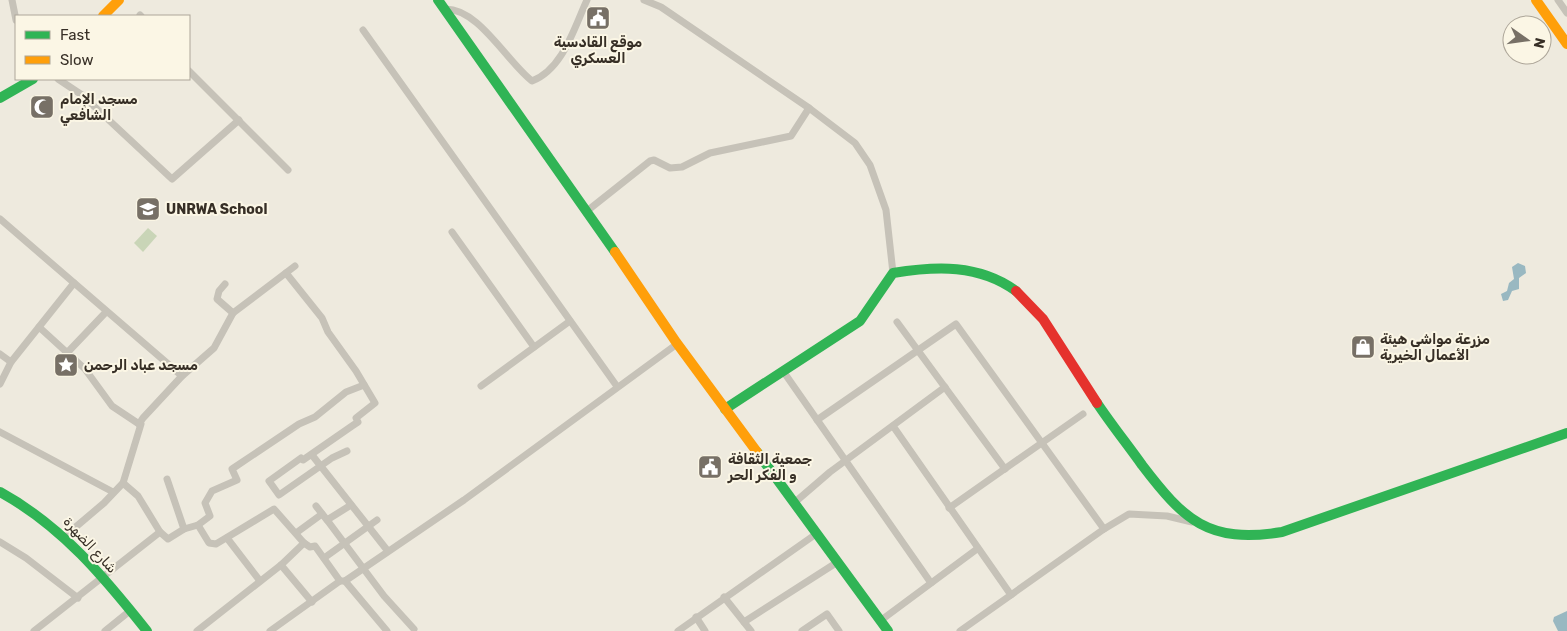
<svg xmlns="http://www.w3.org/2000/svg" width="1567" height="631" viewBox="0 0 1567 631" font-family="Rubik,Cairo,sans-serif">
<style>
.green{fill:#c9d5b7}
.water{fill:#99b8c1}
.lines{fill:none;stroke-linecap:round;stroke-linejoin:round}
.street{stroke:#c6c2b8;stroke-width:7}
.fast{stroke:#30b455;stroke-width:10}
.slow{stroke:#ff9f0a;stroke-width:10}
.jam{stroke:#e5322d;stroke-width:10}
.labels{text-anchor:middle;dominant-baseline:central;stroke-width:4;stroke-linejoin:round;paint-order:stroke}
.poi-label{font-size:14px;font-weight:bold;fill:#372f26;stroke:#fbf6e5;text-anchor:start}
.street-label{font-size:14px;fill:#372f26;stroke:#fbf6e5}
</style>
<rect width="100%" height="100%" fill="#eeeade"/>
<polygon class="green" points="148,228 157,236 143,252 134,243"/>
<g class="water">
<polygon points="1518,263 1525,266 1526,273 1519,278 1519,289 1512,291 1508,300 1503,301 1501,294 1507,291 1509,283 1514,279 1512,267"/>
<polygon points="1567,611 1567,631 1558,631 1553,621 1554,617"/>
</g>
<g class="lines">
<g class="street">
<polyline points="12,0 16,20"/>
<polyline points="644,0 661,7 809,108 855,143 870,165 886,210 893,273"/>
<polyline points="1558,0 1567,13"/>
<path d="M 444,9 C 478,7 507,62 532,81 C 563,69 574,28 587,0"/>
<polyline points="140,15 141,16"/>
<polyline points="363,30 616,385"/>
<polyline points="189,71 288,170"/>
<polyline points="58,79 82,95 172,179 239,120"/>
<polyline points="587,211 650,161 654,160 670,168 682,167 710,153 791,136 809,108"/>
<polyline points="0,219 182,376"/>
<polyline points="452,232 534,347"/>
<polyline points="286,273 322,318 328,332 356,371 375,403 356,418 358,422 352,426 303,460 301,458 269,481 279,495 332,458 347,451"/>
<polyline points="233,313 295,266"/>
<polyline points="897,322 1005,469"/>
<polyline points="39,327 85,369 112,406 139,424"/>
<polyline points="0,354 11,362"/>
<polyline points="66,354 106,312"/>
<polyline points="783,371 931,583"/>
<polyline points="0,384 11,362 74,283"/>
<polyline points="481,386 570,321"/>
<polyline points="817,420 956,324 1104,529"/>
<polyline points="893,426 1011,595"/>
<polyline points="0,432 113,492"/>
<polyline points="312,455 387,550"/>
<polyline points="167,479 184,529"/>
<polyline points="123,483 138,496 160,532"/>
<polyline points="794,503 830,472 945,387"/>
<polyline points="316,506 327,520 351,505"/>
<polyline points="949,508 1083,414"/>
<polyline points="327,520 384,596 414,629"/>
<polyline points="198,525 210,516 205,503 212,491 237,480 232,469 299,424 315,417 346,392 364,385"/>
<polyline points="296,533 322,514"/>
<polyline points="65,536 104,503 123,483 141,424 139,424 143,418 182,376 214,348 233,313 217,299 219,291 225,284"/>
<polyline points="227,538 260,581"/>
<polyline points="0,542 26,558 78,598"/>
<polyline points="324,558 377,520"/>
<polyline points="281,565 312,602"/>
<polyline points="345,581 387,631"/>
<polyline points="724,597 751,631"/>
<polyline points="696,617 705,631"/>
<polyline points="880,621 977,549"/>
<polyline points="744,622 836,563"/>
<polyline points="34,631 160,532 168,539 184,529 198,525 209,543 216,544 274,509 304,543 310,547 315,546 340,581"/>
<polyline points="105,631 131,610"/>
<polyline points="197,631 281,565 304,543"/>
<polyline points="270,631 340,581 345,581 464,500 677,344"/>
<polyline points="678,631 816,534"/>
<polyline points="802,631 827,614 839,631"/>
<polyline points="960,631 1104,529 1129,514 1167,516 1192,522"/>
</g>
<g class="fast">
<polyline points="438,0 615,252"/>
<polyline points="0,98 33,79"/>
<path d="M 1097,403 C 1111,424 1127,444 1142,465 C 1184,520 1208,544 1282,532 L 1567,433"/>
<path d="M 725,409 L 860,321 L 893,273 C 936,266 979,264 1016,291"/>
<polyline points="757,452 888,631"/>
<path d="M 0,492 C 62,526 104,577 147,631"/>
</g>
<g class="slow">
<polyline points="1536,0 1567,44"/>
<polyline points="103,16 119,0"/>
<polyline points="615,252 676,342 757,452"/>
</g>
<polyline class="jam" points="1016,291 1043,319 1097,403"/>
</g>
<defs>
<symbol id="civic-square" viewBox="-11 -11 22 22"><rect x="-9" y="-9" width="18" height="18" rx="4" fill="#777066" stroke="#fbf6e5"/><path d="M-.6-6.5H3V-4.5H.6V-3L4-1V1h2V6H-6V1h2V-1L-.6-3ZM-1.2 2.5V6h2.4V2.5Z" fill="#fff"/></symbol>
<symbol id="mosque-square" viewBox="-11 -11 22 22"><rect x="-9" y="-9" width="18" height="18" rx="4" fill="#777066" stroke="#fbf6e5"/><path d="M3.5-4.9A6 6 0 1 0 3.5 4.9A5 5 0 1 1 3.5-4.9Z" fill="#fff"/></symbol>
<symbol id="school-square" viewBox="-11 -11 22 22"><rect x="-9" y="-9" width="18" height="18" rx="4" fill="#777066" stroke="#fbf6e5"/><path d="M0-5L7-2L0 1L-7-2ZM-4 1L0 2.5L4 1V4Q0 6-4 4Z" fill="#fff"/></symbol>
<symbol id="shop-square" viewBox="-11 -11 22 22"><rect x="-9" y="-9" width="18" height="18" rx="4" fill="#777066" stroke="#fbf6e5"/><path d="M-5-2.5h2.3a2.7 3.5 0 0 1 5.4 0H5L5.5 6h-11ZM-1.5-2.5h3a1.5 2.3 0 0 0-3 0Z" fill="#fff"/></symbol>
<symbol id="sight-square" viewBox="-11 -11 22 22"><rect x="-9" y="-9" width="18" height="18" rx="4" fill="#777066" stroke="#fbf6e5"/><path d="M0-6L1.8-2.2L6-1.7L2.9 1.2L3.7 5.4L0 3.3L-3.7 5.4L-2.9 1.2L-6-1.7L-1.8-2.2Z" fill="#fff"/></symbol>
</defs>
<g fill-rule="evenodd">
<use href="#civic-square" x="584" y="4" width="28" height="28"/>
<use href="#mosque-square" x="28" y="93" width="28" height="28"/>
<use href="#school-square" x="134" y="195" width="28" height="28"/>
<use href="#shop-square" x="1349" y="333" width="28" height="28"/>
<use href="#sight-square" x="52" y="351" width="28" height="28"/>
<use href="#civic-square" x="696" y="453" width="28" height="28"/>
</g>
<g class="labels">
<g class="poi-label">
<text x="598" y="42" text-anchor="middle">موقع القادسية<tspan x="598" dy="16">العسكري</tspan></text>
<text x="60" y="99">مسجد الإمام<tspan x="60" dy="16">الشافعي</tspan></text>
<text x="166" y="209">UNRWA School</text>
<text x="1380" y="339">مزرعة مواشي هيئة<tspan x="1380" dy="16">الأعمال الخيرية</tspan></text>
<text x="84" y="365">مسجد عباد الرحمن</text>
<text x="728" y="459">جمعية الثقافة<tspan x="728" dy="16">و الفكر الحر</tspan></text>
</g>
<g class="street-label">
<text transform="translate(90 545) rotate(47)">شارع الضهرة</text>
</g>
</g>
<rect x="15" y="15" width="175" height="65" fill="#fbf6e5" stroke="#ada699"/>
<rect x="25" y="31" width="25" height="8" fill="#30b455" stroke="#ada699"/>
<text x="60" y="40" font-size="15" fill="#372f26">Fast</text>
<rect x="25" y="56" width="25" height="8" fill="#ff9f0a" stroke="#ada699"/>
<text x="60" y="65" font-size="15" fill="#372f26">Slow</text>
<g transform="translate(1527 40) rotate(104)"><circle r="24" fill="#fbf6e5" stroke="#ada699"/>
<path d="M0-4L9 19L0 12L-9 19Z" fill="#777066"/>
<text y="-8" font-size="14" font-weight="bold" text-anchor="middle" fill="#372f26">N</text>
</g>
</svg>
